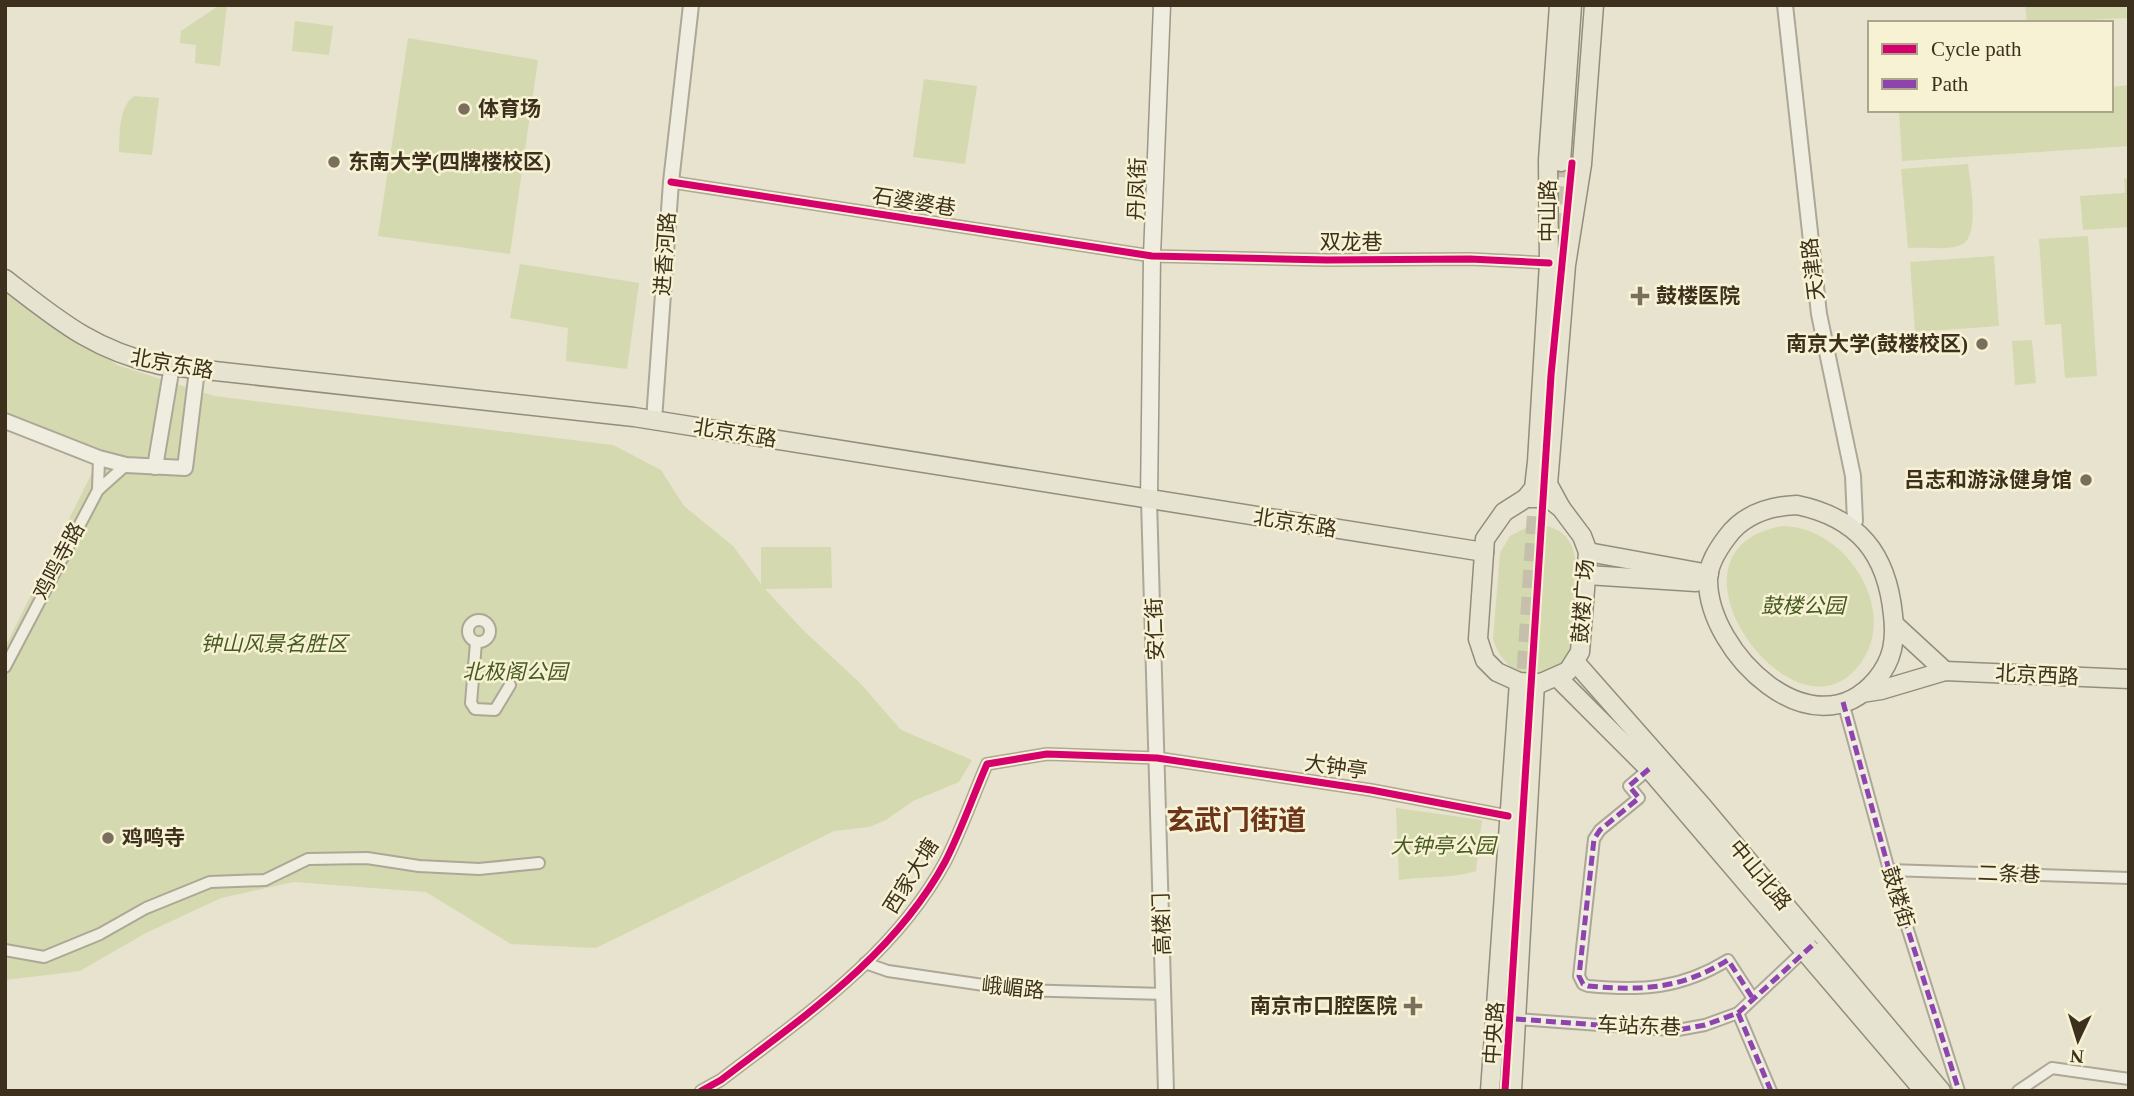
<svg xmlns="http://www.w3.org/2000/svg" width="2134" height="1096" viewBox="0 0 2134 1096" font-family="'Times New Roman','Noto Sans SC',serif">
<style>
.green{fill:#d4d9af}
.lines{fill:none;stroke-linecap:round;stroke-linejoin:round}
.primary-tunnel{stroke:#c6bfab;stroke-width:18;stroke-dasharray:18 9;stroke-linecap:butt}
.minor-casing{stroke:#ada797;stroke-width:14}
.tertiary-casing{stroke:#ada797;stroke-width:18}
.secondary-casing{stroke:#9d9787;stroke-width:19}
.primary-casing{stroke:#938d7e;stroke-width:21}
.minor{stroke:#efece0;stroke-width:10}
.tertiary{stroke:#efece0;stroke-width:14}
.secondary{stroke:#efece0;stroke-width:16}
.primary{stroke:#e6e3d1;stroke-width:18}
.quiet{stroke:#8e44ad;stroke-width:5;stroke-dasharray:10 5;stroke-linecap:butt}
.cycleway-casing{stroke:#f8f2d4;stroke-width:11}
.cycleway{stroke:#d6006c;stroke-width:7}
.poi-dot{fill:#796f5c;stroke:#f8f2d4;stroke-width:2.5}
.labels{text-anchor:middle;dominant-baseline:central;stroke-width:5;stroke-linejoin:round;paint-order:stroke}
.poi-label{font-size:21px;font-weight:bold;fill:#3d311e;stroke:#f8f2d4;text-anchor:start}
.street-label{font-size:21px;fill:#3d311e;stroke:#f8f2d4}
.park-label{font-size:21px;font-style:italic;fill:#465b22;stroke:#f8f2d4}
.district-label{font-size:28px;font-weight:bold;fill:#6d3519;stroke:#f8f2d4}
</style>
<rect width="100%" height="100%" fill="#e8e3ce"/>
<g class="green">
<polygon points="220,5 227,5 220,66 195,63 196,45 180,43 181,31"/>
<polygon points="2025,5 2126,5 2127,18 2027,23"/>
<polygon points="295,21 333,26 329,55 292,51"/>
<polygon points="408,38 538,60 510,254 378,236"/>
<polygon points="924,79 977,86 965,164 913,157"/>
<polygon points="2129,85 2129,146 1902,161 1899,110 2111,110 2111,87"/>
<path d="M 134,96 L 159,98 L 152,155 L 119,152 C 120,134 118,108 134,96 Z"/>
<path d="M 1968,164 C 1970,181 1980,234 1963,244 C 1950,251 1923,247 1908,248 L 1901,169 Z"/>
<polygon points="2129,178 2129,227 2083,230 2080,196 2125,193 2124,179"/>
<polygon points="2088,236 2097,376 2065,378 2061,324 2045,325 2039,239"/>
<polygon points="1994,256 1999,326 1915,332 1910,262"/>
<polygon points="520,264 639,283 627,369 566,361 568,328 510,318"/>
<polygon points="5,279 117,365 214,396 613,445 661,470 684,506 733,546 761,584 761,547 831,547 832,588 765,589 803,630 861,684 901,730 972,760 959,782 913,801 886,820 869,827 834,831 596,948 511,944 426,892 294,882 221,898 144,934 80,971 5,980 5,647 99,459 5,422"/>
<polygon points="2032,340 2036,383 2015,385 2012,341"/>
<path d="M 1533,524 C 1587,527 1576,573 1573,611 C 1572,625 1574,646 1566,659 C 1562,665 1556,668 1549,671 C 1522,682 1501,665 1493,639 L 1500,553 L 1510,536 Z"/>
<path d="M 1783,526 C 1850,527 1907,622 1851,674 C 1784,736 1651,548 1783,526 Z"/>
<path d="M 1396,808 L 1482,820 L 1476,871 C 1450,879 1426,876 1399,880 Z"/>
</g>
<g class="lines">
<g class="primary-tunnel">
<polyline points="1556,231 1561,162"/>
<polyline points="1524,696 1538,483"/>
</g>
<defs>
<g id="minor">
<polyline points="671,182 1152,256 1327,260 1470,259 1549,263"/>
<polyline points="98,490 99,458"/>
<circle cx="479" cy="631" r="11"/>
<polyline points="476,642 471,703 475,709 495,710 510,685"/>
<polyline points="5,667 98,490 126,465"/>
<polyline points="1843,702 1889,870 1959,1091"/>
<path d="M 1649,769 L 1629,786 L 1639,798 L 1600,830 L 1594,839 L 1579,976 L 1583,984 L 1588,986 C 1642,991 1681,989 1728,960 L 1752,997"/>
<polyline points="1889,870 2129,878"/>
<polyline points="5,950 44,957 100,934 146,908 210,882 265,880 308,859 367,858 419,866 479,869 539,863"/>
<polyline points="865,963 888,971 1018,990 1164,994"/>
<polyline points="1738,1013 1771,1091"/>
<polyline points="1516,1019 1654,1029 1678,1030 1705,1025 1738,1013 1808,947"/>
<path d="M 701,1091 L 721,1080 C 803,1017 894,956 945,862 C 961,831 973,796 987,764 L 1047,754 L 1157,758 L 1371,790 L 1508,816"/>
<polyline points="2018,1091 2052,1068 2129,1079"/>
</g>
<g id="tertiary">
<polyline points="1785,5 1819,314 1853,476 1855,521 1849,527"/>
<polyline points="654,420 671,182 691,5"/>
<polyline points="5,421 99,458 126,465 185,468 197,370"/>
<polyline points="155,467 172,366"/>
<polyline points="1149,500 1166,1091"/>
</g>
<polyline id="secondary" points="1149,500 1152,256 1162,5"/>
<g id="primary">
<polyline points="1561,162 1572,5"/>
<path d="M 5,279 C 58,320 93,350 160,365 L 634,417 L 1484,552"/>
<polyline points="1526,498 1534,488 1537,462 1549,263 1548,160 1559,5"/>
<polygon points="1526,498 1548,498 1561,508 1582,536 1588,552 1580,652 1568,671 1541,683 1519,682 1497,672 1485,660 1478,639 1485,539 1504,512"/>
<path d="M 1797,505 C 1859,518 1887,554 1893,615 C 1896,640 1893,660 1876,680 C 1813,754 1708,653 1708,580 C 1708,564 1718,549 1727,537 C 1744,514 1770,506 1797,505 Z"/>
<polyline points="1561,508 1548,484 1566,265 1582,164 1594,5"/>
<polyline points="1588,552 1709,574"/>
<polyline points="1587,575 1696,582"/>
<polyline points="1894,624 1945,671"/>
<polyline points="1576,663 1703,807 1941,1091"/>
<polyline points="1558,678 1649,769 1924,1091"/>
<polyline points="1862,693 1881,690 1945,671 2129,679"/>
<polyline points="1490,1091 1519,682"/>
<polyline points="1512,1091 1535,683"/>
</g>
</defs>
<use href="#minor" class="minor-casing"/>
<use href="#tertiary" class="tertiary-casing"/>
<use href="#secondary" class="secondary-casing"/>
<use href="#primary" class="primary-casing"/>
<use href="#minor" class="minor"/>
<use href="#tertiary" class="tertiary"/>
<use href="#secondary" class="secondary"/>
<use href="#primary" class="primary"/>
<g class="quiet">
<polyline points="1843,702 1889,870 1959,1091"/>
<path d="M 1649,769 L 1629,786 L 1639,798 L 1600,830 L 1594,839 L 1579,976 L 1583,984 L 1588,986 C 1642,991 1681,989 1728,960 L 1752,997"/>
<polyline points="1738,1013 1771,1091"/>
<polyline points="1516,1019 1654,1029 1678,1030 1705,1025 1738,1013 1816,942"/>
</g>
<defs>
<g id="cycleway">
<polyline points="671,182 1152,256 1327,260 1470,259 1549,263"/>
<path d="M 701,1091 L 721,1080 C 803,1017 894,956 945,862 C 961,831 973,796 987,764 L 1047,754 L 1157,758 L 1371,790 L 1508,816"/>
<polyline points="1505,1091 1551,375 1572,163"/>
</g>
</defs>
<use href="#cycleway" class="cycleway-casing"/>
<use href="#cycleway" class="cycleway"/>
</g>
<g class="poi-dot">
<circle cx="464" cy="109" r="7"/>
<circle cx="334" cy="162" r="7"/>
<path d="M1636.5 285.5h7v7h7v7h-7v7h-7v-7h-7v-7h7z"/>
<circle cx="1982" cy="344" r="7"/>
<circle cx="2086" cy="480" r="7"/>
<circle cx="108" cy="838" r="7"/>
<path d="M1409.5 995.5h7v7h7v7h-7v7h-7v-7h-7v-7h7z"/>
</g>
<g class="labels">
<g class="poi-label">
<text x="478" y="109">体育场</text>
<text x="348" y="162">东南大学(四牌楼校区)</text>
<text x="1656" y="296">鼓楼医院</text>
<text x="1968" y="344" text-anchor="end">南京大学(鼓楼校区)</text>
<text x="2072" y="480" text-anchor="end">吕志和游泳健身馆</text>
<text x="122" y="838">鸡鸣寺</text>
<text x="1397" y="1006" text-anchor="end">南京市口腔医院</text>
</g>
<g class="street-label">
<text transform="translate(1137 189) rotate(-88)">丹凤街</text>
<text transform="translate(914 202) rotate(9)">石婆婆巷</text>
<text transform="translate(1548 211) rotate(-90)">中山路</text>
<text x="1351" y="242">双龙巷</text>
<text transform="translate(665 254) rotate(-86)">进香河路</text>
<text transform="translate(1813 269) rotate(-97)">天津路</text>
<text transform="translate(172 364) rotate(10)">北京东路</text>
<text transform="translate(735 433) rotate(9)">北京东路</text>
<text transform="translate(1295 523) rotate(9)">北京东路</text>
<text transform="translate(59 561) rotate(-62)">鸡鸣寺路</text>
<text transform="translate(1583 601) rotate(-86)">鼓楼广场</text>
<text transform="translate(1155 629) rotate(-92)">安仁街</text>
<text transform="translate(2037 675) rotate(3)">北京西路</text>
<text transform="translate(1336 767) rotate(8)">大钟亭</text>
<text transform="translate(2009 874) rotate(2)">二条巷</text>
<text transform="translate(1760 875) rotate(50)">中山北路</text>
<text transform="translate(911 876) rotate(-58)">西家大塘</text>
<text transform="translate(1898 897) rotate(73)">鼓楼街</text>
<text transform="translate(1162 924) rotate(-92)">高楼门</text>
<text transform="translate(1013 988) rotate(6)">峨嵋路</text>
<text transform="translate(1639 1026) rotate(2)">车站东巷</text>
<text transform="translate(1494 1033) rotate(-86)">中央路</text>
</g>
<g class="park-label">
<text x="1803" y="606">鼓楼公园</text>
<text x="274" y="644">钟山风景名胜区</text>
<text x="515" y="672">北极阁公园</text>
<text x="1443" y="846">大钟亭公园</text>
</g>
<g class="district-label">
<text x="1236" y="820">玄武门街道</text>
</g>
</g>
<rect width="2134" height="1096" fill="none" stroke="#3d311e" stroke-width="14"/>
<rect x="1868" y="21" width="245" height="91" fill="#f8f2d4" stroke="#ada58b" stroke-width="2"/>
<rect x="1882" y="44" width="35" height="10" fill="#d6006c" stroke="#ada58b" stroke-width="2"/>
<text x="1931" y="56" font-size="21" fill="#3d311e">Cycle path</text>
<rect x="1882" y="79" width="35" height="10" fill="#8e44ad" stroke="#ada58b" stroke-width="2"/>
<text x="1931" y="91" font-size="21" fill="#3d311e">Path</text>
<g transform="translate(2078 1040) rotate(184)" stroke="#f8f2d4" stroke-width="5" paint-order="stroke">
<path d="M0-5L12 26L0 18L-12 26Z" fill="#3d311e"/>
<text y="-10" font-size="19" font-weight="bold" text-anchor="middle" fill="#3d311e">N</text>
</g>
</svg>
